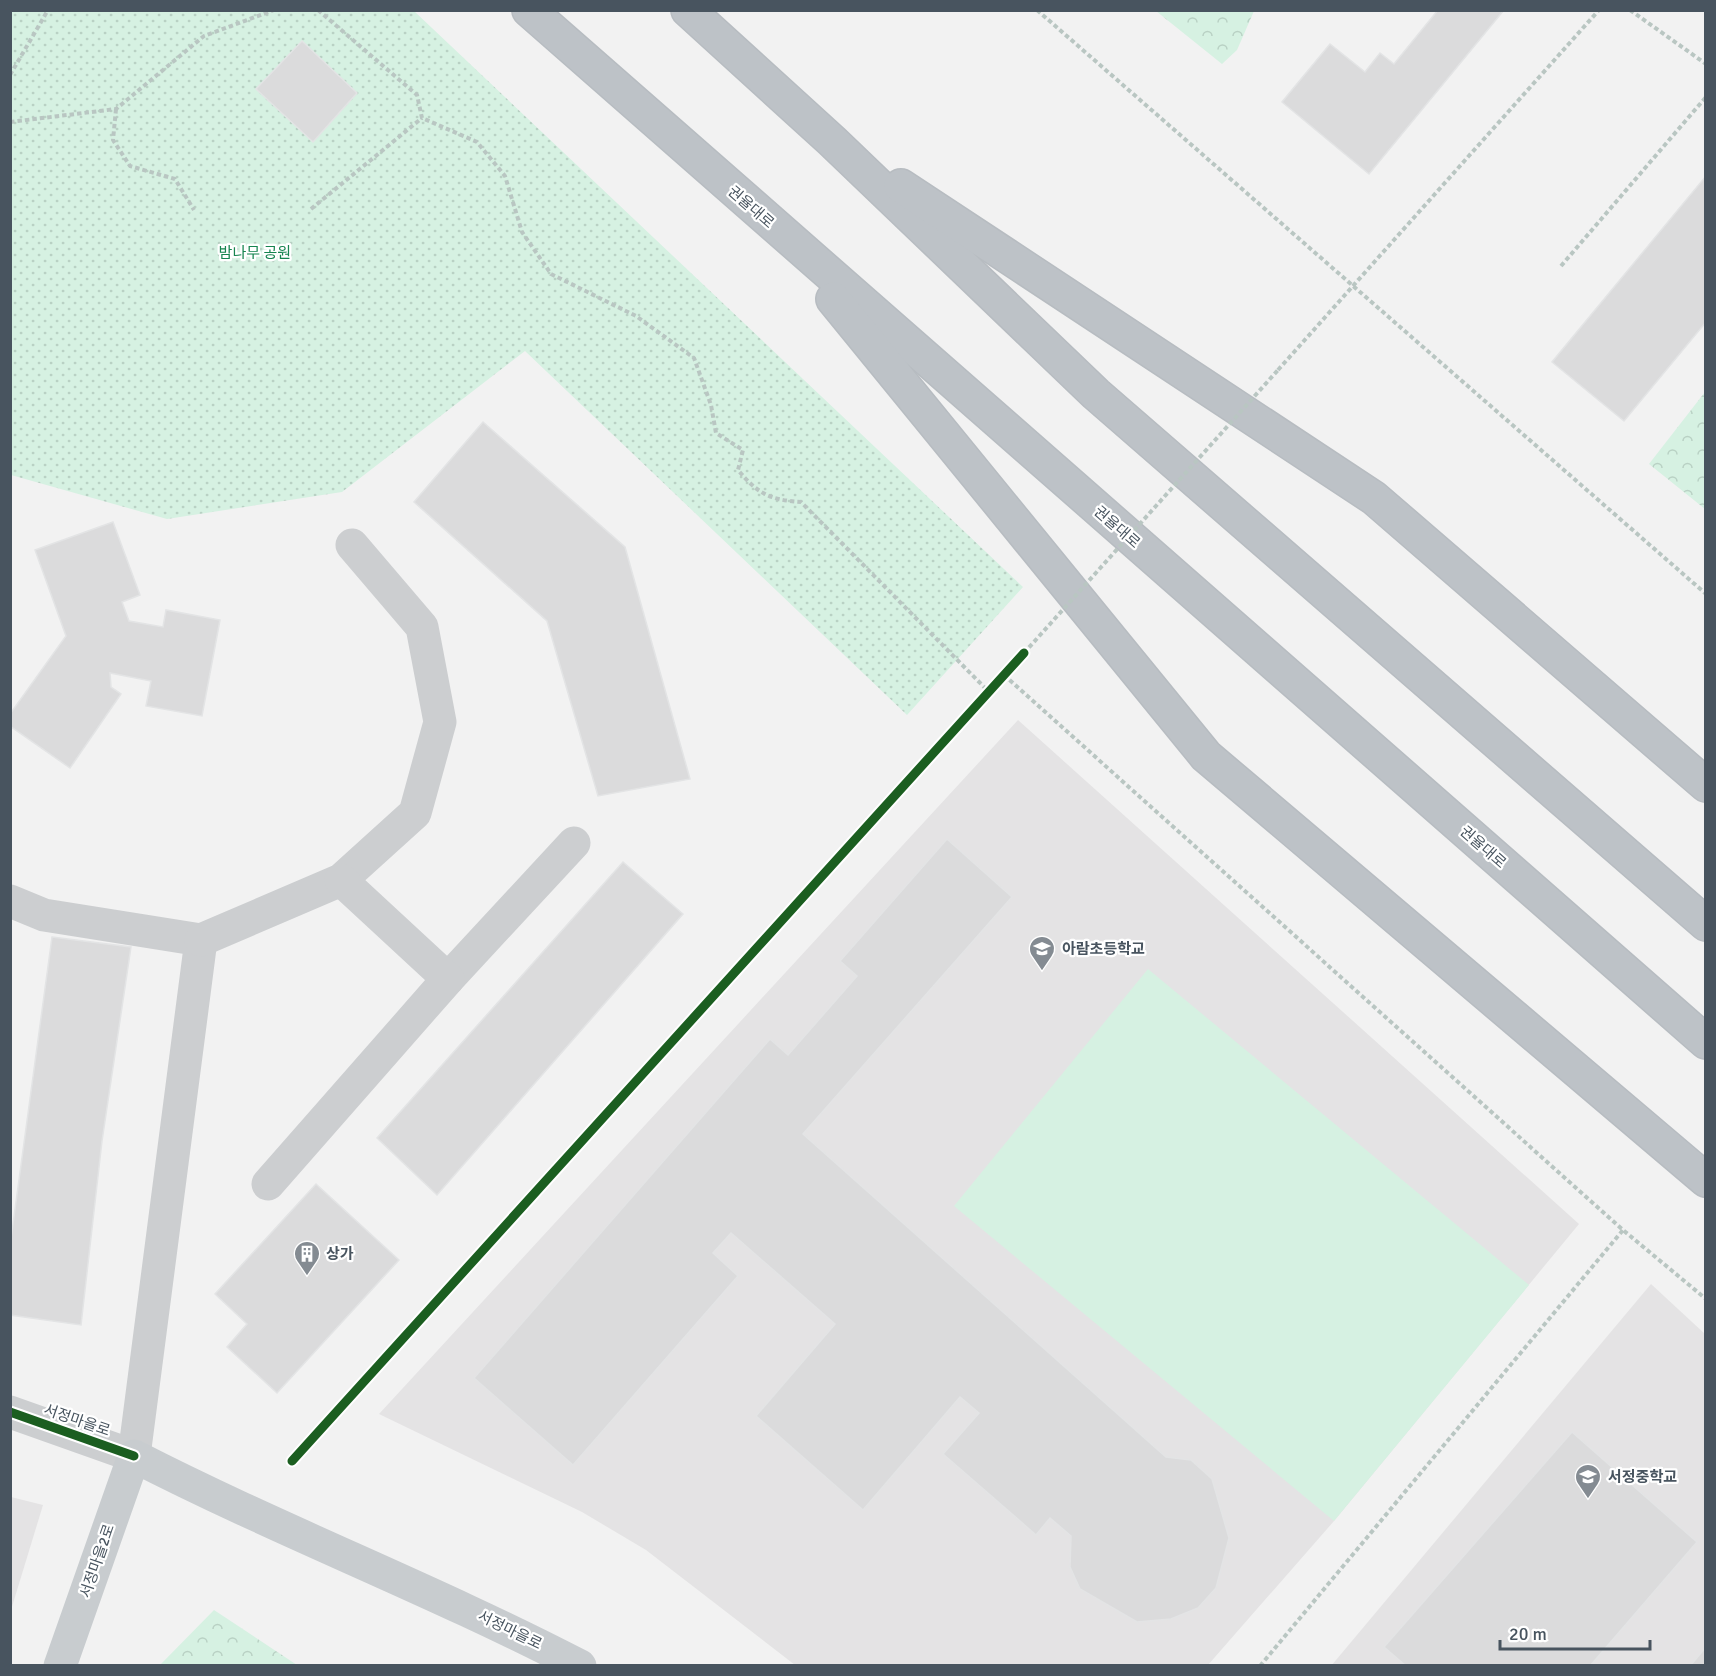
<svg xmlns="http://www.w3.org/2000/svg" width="1716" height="1676" viewBox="0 0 1716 1676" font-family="Signika,'Noto Sans KR',sans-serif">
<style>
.education{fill:#e4e3e4}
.park{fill:url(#park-crowns)}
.garden{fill:url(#garden-dots)}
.pitch{fill:#d6f1e2}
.building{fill:#dbdbdc;stroke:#e3e4e5;stroke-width:1.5}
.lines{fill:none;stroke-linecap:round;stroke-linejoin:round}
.highway-casing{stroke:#b7bcc1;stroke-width:36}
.path{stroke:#b9c6c2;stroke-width:4;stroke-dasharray:4.5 3;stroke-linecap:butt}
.minor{stroke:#ccced0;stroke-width:33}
.major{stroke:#c8cccf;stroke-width:33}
.highway{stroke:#bdc2c7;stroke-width:33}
.path-bridge{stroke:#b9c6c2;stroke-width:4;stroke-dasharray:4.5 3;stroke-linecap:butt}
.cycleway-casing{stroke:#fff;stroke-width:13}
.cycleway{stroke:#1b5e20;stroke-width:9}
.labels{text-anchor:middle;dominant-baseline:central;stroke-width:4.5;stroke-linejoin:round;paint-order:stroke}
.street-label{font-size:15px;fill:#48545f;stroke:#fff}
.park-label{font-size:15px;fill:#16844f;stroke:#fff}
.poi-label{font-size:15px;font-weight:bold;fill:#48545f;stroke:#fff;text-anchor:start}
</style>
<defs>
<pattern id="park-crowns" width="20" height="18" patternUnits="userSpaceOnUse" patternTransform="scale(1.5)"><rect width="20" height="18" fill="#d6f1e2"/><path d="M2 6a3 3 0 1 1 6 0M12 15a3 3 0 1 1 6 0" fill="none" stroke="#b9d1c4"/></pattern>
<pattern id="garden-dots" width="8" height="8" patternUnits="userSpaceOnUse" patternTransform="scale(1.5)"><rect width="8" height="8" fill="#d6f1e2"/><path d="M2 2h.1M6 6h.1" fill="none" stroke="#b9d1c4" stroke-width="1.8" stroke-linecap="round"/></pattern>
</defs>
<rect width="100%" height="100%" fill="#f2f2f2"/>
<g class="education">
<polygon points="1018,720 1579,1224 1334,1521 1208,1665 795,1665 646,1550 582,1512 379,1414"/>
<polygon points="1651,1284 1705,1334 1705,1665 1331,1666"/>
<polygon points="11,1497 43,1505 11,1610 10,1497"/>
</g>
<g class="park">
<polygon points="1156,11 1254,11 1237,50 1222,64"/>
<polygon points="1705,392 1705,509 1649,464"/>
<polygon points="214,1610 297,1665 160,1665"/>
</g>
<polygon class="garden" points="10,11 414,11 1023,587 907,715 525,351 342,492 167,519 11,475"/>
<polygon class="pitch" points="1148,969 1529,1285 1334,1521 954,1206"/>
<g class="building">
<polygon points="1438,10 1504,10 1369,174 1282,102 1330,44 1365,72 1380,53 1394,64"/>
<polygon points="302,41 357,93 313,142 256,89"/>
<polygon points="1706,176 1706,322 1624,421 1552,362"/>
<polygon points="483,422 625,547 690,779 598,796 547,621 414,502"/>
<polygon points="113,522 140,595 122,602 129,621 163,627 166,610 220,620 202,716 146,706 151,681 110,673 111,687 121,694 70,768 10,726 10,714 66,636 35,550"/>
<polygon points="947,839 1012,897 803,1134 1166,1457 1191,1460 1212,1479 1229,1538 1216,1588 1198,1608 1171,1619 1137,1622 1080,1589 1070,1567 1071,1536 1050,1518 1036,1535 943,1454 979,1413 960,1397 863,1510 756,1416 835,1324 731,1233 713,1253 738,1276 573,1465 474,1378 770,1039 788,1055 857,976 840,961"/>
<polygon points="623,862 683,914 437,1195 377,1138"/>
<polygon points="52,937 131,947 102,1141 81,1325 10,1315 10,1246"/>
<polygon points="316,1184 399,1260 277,1393 227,1347 247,1324 215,1294"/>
<polygon points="1572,1432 1697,1542 1590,1666 1406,1666 1384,1647"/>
<polygon points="1706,1647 1706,1666 1690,1666"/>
</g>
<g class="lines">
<defs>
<g id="highway">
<polyline points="529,10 1706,1042"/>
<polyline points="688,10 832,141 1096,394 1706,924"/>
<polyline points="901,186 1374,498 1706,785"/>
<polyline points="833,299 1206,756 1706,1180"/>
</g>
</defs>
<use href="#highway" class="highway-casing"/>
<g class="path">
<path d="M 318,10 L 417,95 L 422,118 L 477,142 L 505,176 L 522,232 L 551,274 L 636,316 L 694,358 L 711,405 L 716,433 L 743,450 L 738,470 C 758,494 770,500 801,502 L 989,692"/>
<polyline points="1037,10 1706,594"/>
<polyline points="1630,10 1706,64"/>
<polyline points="10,75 48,10"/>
<polyline points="116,109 113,140 130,166 175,179 194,210"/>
<polyline points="10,122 116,109 204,36 274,10"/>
<polyline points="311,209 422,118"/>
<polyline points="1561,266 1706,97"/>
<polyline points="1278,370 1599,10"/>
<polyline points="1004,675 1623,1230 1706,1299"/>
<polyline points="292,1461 1024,653"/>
<polyline points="1260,1666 1623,1230"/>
</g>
<g class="minor">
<polyline points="10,901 44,915 201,940 134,1456 10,1412"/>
<polyline points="201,940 341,880 415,813 440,722 422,627 352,545"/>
<polyline points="448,979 574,843"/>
<polyline points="268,1184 448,979 341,880"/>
</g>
<path class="major" d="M 60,1666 L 134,1456 C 280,1531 434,1590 580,1666"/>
<use href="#highway" class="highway"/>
<polyline class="path-bridge" points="1024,653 1278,370"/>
<defs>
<g id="cycleway">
<polyline points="10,1412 134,1456"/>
<polyline points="292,1461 1024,653"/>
</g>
</defs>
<use href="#cycleway" class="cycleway-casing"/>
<use href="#cycleway" class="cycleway"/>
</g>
<defs>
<symbol id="school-pin" viewBox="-11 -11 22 30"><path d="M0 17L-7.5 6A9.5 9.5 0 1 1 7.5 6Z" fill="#848b92" stroke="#fff"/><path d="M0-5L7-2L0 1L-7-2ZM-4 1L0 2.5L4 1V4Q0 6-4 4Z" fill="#fff"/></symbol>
<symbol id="building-pin" viewBox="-11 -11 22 30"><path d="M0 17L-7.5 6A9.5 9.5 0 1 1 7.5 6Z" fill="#848b92" stroke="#fff"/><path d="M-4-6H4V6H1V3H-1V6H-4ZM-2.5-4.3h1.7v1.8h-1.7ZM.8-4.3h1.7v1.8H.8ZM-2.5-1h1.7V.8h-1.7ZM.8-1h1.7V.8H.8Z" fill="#fff"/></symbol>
</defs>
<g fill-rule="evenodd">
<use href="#school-pin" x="1027" y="934" width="30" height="40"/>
<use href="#building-pin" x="292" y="1239" width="30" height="40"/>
<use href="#school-pin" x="1573" y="1462" width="30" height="40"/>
</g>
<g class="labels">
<g class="street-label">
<text transform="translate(751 207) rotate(41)">권율대로</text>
<text transform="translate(1117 527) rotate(41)">권율대로</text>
<text transform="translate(1483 847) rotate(41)">권율대로</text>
<text transform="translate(77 1420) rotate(19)">서정마을로</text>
<text transform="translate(97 1561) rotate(-71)">서정마을2로</text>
<text transform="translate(510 1630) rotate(26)">서정마을로</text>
</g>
<g class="park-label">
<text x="255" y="253">밤나무 공원</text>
</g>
<g class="poi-label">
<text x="1062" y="949">아람초등학교</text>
<text x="326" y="1254">상가</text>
<text x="1608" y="1477">서정중학교</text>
</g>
</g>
<rect width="1716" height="1676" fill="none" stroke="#48545f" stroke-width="24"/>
<path d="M1500 1640v9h150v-9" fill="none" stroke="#48545f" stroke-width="3"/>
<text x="1509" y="1640" font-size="18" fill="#48545f" stroke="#ffffff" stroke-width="4.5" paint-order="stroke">20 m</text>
</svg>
